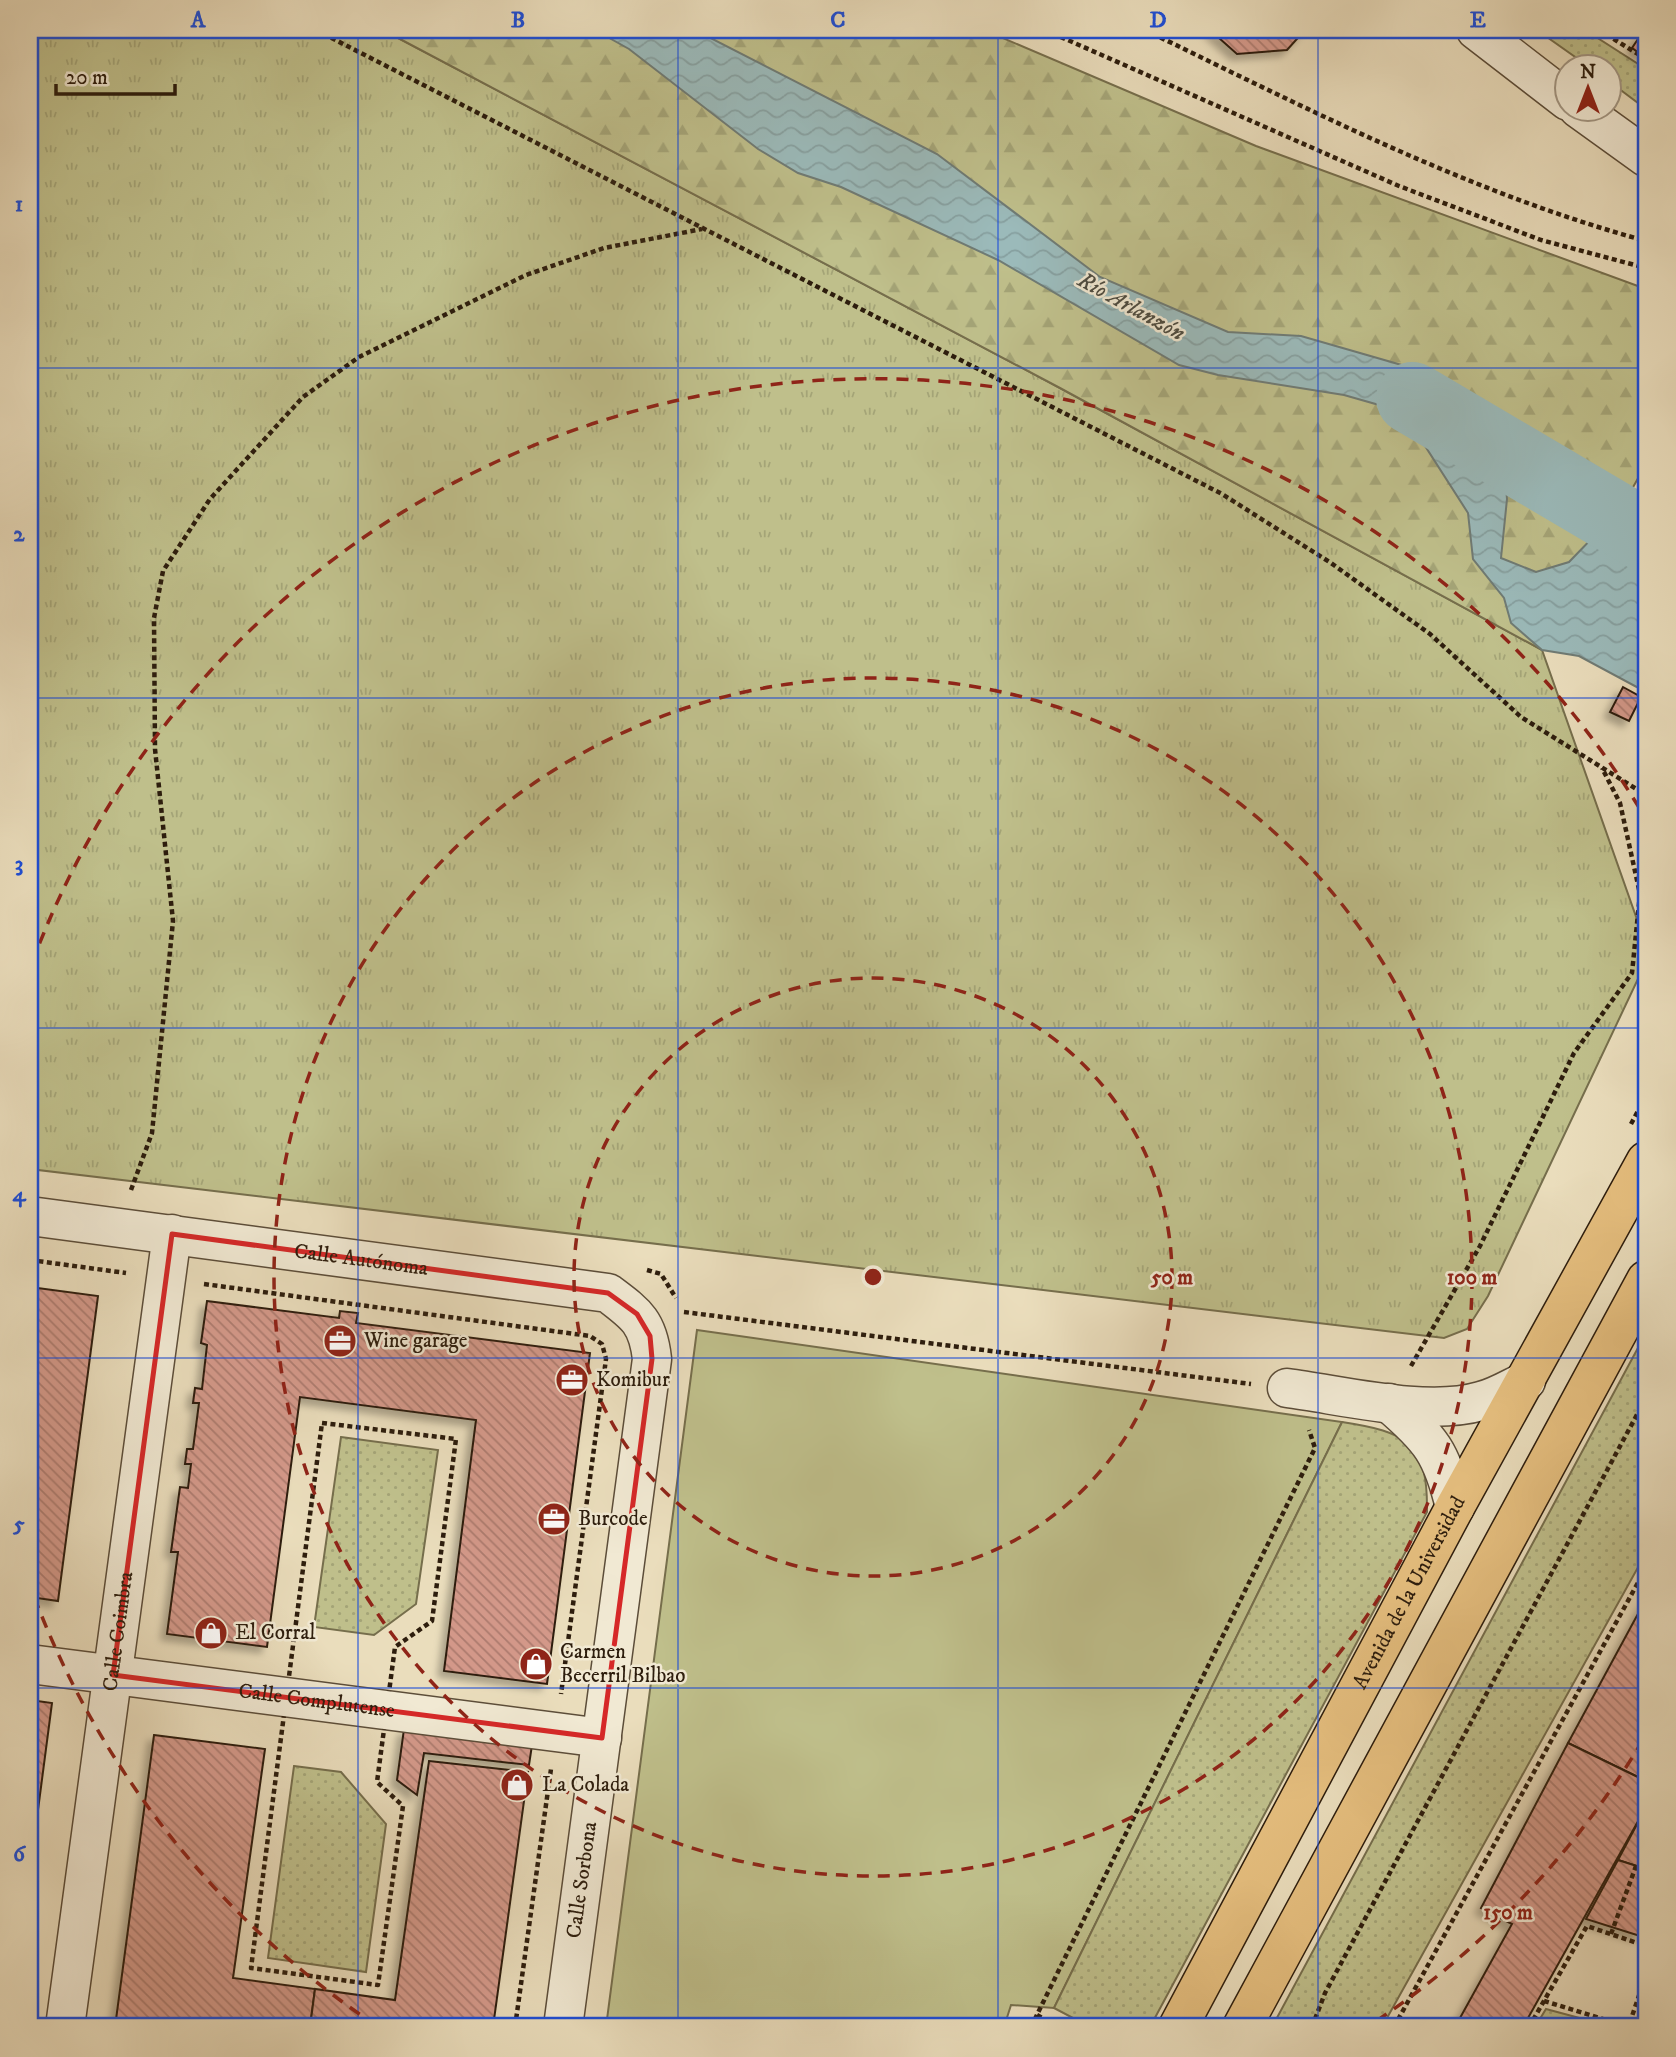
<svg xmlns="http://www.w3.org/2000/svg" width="1676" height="2057" viewBox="0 0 1676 2057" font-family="'IM FELL DW Pica',serif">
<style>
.grass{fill:url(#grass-tufts);stroke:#766e4c;stroke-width:2}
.forest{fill:url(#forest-firs);stroke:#766e4c;stroke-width:2}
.park{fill:#bfbf8b;stroke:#766e4c;stroke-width:2}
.garden{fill:url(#garden-dots);stroke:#766e4c;stroke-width:2}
.water{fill:url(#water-waves);stroke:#6f7b75;stroke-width:2}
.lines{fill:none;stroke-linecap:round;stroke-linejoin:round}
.river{stroke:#9bbaba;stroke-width:72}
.building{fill:url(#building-back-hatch);stroke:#2d1d0d;stroke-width:2;filter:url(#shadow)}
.minor-casing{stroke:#5c4d39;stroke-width:41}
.major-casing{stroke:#2d1d0d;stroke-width:41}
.path{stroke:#2d1d0d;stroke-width:4.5;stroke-dasharray:5 3.5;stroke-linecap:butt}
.minor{stroke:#f1e9d3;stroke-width:38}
.major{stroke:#e5be7e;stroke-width:38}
.marked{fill:none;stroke:#d62828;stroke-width:5;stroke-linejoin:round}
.grid{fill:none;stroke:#1d4ed8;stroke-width:2;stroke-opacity:0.55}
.ring{fill:none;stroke:#8f2418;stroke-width:3.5;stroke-dasharray:12 9}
.labels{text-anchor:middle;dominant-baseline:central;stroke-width:5;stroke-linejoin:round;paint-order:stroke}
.street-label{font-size:21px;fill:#2d1d0d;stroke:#f1e9d3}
.poi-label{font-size:21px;fill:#2d1d0d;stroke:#f1e9d3;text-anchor:start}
.water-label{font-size:23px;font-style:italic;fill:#4e4c41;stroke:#f1e9d3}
.centre{fill:#8f2418;stroke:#f1e9d3;stroke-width:3.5}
.ring-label{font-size:21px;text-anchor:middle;font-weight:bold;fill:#8f2418;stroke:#f1e9d3;stroke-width:5;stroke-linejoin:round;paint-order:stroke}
.neatline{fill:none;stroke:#1d4ed8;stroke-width:2.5}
.grid-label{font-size:23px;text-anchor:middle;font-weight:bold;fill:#1d4ed8}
</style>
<defs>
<pattern id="grass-tufts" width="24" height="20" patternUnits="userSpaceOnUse" patternTransform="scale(1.75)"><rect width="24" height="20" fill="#bfbf8b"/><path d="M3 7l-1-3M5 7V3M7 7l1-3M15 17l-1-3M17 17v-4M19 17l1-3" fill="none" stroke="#a4a477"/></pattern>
<pattern id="forest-firs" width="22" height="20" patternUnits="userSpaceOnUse" patternTransform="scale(1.75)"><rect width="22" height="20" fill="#bfbf8b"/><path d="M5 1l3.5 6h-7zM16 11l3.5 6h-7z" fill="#a4a477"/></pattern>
<pattern id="garden-dots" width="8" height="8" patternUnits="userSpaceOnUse" patternTransform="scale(1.75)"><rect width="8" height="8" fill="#bfbf8b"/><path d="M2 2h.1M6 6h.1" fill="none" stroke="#a4a477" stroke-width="1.8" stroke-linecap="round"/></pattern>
<pattern id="water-waves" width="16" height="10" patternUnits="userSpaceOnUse" patternTransform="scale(1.75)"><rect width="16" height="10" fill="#9bbaba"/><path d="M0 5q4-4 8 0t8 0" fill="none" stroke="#869f9f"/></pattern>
<pattern id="building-back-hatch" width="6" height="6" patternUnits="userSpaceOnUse" patternTransform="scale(1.75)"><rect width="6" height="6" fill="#d39889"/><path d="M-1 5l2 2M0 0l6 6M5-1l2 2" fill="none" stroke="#ac7b6e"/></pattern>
<filter id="shadow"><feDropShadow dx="-6" dy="6" stdDeviation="3.5" flood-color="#0004"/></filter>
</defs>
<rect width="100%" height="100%" fill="#eaddbc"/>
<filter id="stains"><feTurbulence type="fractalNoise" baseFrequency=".00286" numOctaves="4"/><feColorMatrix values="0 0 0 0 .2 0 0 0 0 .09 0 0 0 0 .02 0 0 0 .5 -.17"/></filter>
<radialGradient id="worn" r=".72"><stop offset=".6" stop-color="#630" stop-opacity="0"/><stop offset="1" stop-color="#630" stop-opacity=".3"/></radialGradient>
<polygon class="grass" points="30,30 383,30 1060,388 1542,650 1646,945 1646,962 1488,1296 1467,1329 1444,1338 30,1169"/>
<polygon class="forest" points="383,30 984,30 1256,146 1646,289 1646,464 1542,650 1060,388"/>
<polygon class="park" points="697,1330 1342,1422 1054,2008 1011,2005 1004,2027 606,2027"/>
<g class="garden">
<polygon points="1537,30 1585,30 1646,69 1646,109 1610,82 1610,66 1588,66"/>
<polygon points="1646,1333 1646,1553 1382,2027 1272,2027"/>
<path d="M 1342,1422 C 1407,1432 1428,1442 1427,1512 L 1150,2027 L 1090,2027 L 1054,2008 Z"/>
<polygon points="341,1437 438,1450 416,1604 374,1635 314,1627"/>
<polygon points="294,1766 341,1772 386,1824 366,1972 268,1958"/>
<polygon points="1546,2009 1613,2027 1535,2027"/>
</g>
<polygon class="water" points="595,30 695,30 937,154 1100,277 1228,332 1301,336 1412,368 1446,391 1488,427 1504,461 1507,499 1501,558 1536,572 1569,562 1598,532 1646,505 1646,692 1579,656 1542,650 1511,623 1504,598 1473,559 1468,513 1425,446 1386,407 1344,395 1218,375 1179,365 998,260 841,187 798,173 758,149 629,49"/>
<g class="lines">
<polyline class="river" points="1412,398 1646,536"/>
</g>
<g class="building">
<polygon points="1210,30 1305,30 1287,50 1237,54"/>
<polygon points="1642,33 1646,36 1646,58 1632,48"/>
<polygon points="1623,687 1641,697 1629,721 1610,712"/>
<polygon points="30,1287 98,1296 58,1601 30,1597"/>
<polygon points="207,1301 339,1318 340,1311 358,1313 356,1323 590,1353 547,1684 444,1671 476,1420 300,1397 267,1647 167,1634 178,1552 171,1552 180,1487 188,1488 191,1464 185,1464 187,1449 193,1449 199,1403 193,1403 195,1388 202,1389 207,1345 201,1343"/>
<polygon points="1646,1599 1646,1781 1568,1743"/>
<polygon points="30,1700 52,1703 30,1871"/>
<polygon points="404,1729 532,1745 529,1765 424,1753 417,1795 397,1780"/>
<polygon points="154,1735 265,1749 233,1978 315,1989 310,2027 115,2027"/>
<polygon points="1568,1743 1646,1781 1646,1807 1523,2027 1455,2027 1512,1924 1481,1908"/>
<polygon points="429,1761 528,1772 493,2027 310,2027 315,1989 395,2000"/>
<polygon points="1644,1811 1646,1812 1646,1869 1618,1860"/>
<polygon points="1618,1860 1646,1869 1646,1917 1640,1936 1586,1919"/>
</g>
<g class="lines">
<defs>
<g id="minor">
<polyline points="1476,30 1568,101"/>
<polyline points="1578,108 1646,157"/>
<path id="s1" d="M 30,1216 L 608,1293 C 636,1314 648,1322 652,1359 L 563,2027"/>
<path d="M 1287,1388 C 1342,1395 1427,1417 1481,1401 C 1497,1397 1511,1388 1526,1381"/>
<path d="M 1389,1403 C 1431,1439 1442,1453 1455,1507"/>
<path id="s2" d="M 30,1664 L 602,1738"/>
<path id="s3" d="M 65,2027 L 172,1234"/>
</g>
<g id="major">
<path id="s4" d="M 1178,2027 L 1455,1507 L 1646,1161"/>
<polyline points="1242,2027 1646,1280"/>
</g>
</defs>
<use href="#minor" class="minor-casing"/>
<use href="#major" class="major-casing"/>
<g class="path">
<polyline points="316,30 1222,494 1331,563 1430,634 1521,717 1646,795"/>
<polyline points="1045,30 1399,186 1541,240 1646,268"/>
<path d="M 1145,30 C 1308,109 1470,193 1646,241"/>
<polyline points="1599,30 1646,59"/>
<polyline points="1631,1124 1646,1096"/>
<polyline points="131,1190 152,1133 173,921 155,749 154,618 163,571 210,499 303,397 359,357 526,275 604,248 702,229"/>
<polyline points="30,1260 126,1273"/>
<polyline points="647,1270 661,1274 676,1298"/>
<polyline points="204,1284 590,1336 602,1344 606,1359 561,1694"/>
<polyline points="684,1312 1251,1384"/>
<polyline points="1411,1366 1480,1246 1574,1053 1632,973 1640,894 1620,803 1602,768"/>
<polygon points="322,1423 456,1439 432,1621 395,1647 377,1782 403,1806 378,1985 251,1968"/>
<polyline points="1611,1934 1636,1866"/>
<polyline points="1544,2001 1629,2027"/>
<polyline points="1037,2015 1059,2027"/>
<polyline points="515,2027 551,1769"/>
<polyline points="1031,2027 1315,1448 1309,1430"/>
<polyline points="1312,2027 1325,1993 1646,1398"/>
<polyline points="1394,2027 1646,1568"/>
<polyline points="1529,2027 1587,1926 1646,1946"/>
<polyline points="1635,2027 1629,2025 1646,1975"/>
</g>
<use href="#minor" class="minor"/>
<use href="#major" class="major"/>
</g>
<path class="marked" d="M 172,1234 L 608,1293 L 637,1314 L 650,1336 L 652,1359 L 602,1738 L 113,1675 Z"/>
<path class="grid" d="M 358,30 L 358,2027M 678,30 L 678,2027M 998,30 L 998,2027M 1318,30 L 1318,2027M 30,368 L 1646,368M 30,698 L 1646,698M 30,1028 L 1646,1028M 30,1358 L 1646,1358M 30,1688 L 1646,1688"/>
<g class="ring">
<circle cx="873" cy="1277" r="299"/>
<circle cx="873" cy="1277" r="599"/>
<path d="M1643 1740A898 898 0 0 1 1369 2026M377 2026A898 898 0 0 1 32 1591M32 963A898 898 0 0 1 1643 814"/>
</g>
<defs>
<symbol id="office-disc" viewBox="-11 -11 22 22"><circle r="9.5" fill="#8f2418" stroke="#f1e9d3"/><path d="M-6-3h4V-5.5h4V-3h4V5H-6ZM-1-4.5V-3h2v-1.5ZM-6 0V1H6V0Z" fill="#fff"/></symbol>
<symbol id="shop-disc" viewBox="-11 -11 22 22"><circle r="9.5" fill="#8f2418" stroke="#f1e9d3"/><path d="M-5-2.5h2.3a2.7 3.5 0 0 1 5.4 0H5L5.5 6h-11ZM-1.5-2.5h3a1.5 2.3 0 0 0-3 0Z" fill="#fff"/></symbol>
</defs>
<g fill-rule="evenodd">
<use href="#office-disc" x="321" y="1322" width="38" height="38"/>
<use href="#office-disc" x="553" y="1361" width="38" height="38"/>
<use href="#office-disc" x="535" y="1500" width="38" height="38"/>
<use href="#shop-disc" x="192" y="1614" width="38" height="38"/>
<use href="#shop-disc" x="517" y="1645" width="38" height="38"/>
<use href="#shop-disc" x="498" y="1766" width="38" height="38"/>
</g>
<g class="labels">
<g class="street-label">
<text stroke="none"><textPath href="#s1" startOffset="334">Calle Autónoma</textPath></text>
<text stroke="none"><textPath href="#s4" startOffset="492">Avenida de la Universidad</textPath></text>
<text stroke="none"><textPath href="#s3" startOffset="399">Calle Coimbra</textPath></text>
<text stroke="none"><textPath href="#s2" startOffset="289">Calle Complutense</textPath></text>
<text transform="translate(582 1880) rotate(-82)">Calle Sorbona</text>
</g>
<g class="poi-label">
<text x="364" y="1341">Wine garage</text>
<text x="596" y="1380">Komibur</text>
<text x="578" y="1519">Burcode</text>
<text x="235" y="1633">El Corral</text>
<text x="560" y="1652">Carmen<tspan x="560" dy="24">Becerril Bilbao</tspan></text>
<text x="542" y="1785">La Colada</text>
</g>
<g class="water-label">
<text transform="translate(1131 307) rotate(29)">Río Arlanzón</text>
</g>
</g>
<circle cx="873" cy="1277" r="10" class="centre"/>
<g class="ring-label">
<text x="1172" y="1284">50 m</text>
<text x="1472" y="1284">100 m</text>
<text x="1508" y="1919">150 m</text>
</g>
<rect width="1676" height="2057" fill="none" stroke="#eaddbc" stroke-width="77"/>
<g transform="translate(1588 88)"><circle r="33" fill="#f1e9d3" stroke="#a39784" stroke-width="2"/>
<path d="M0-5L12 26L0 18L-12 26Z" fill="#8f2418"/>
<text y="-10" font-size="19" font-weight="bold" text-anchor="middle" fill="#2d1d0d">N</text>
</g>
<path d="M56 84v10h119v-10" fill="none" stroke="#2d1d0d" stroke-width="3.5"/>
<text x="66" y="84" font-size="21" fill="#2d1d0d" stroke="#f1e9d3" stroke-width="5" paint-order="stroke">20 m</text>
<rect x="38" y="38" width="1600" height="1980" class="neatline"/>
<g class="grid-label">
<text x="198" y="27">A</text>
<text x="518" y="27">B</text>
<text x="838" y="27">C</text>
<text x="1158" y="27">D</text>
<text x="1478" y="27">E</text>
<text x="19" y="211">1</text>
<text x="19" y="541">2</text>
<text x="19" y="871">3</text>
<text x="19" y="1201">4</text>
<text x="19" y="1531">5</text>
<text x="19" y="1861">6</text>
</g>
<rect width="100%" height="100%" filter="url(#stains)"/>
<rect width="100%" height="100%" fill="url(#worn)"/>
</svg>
